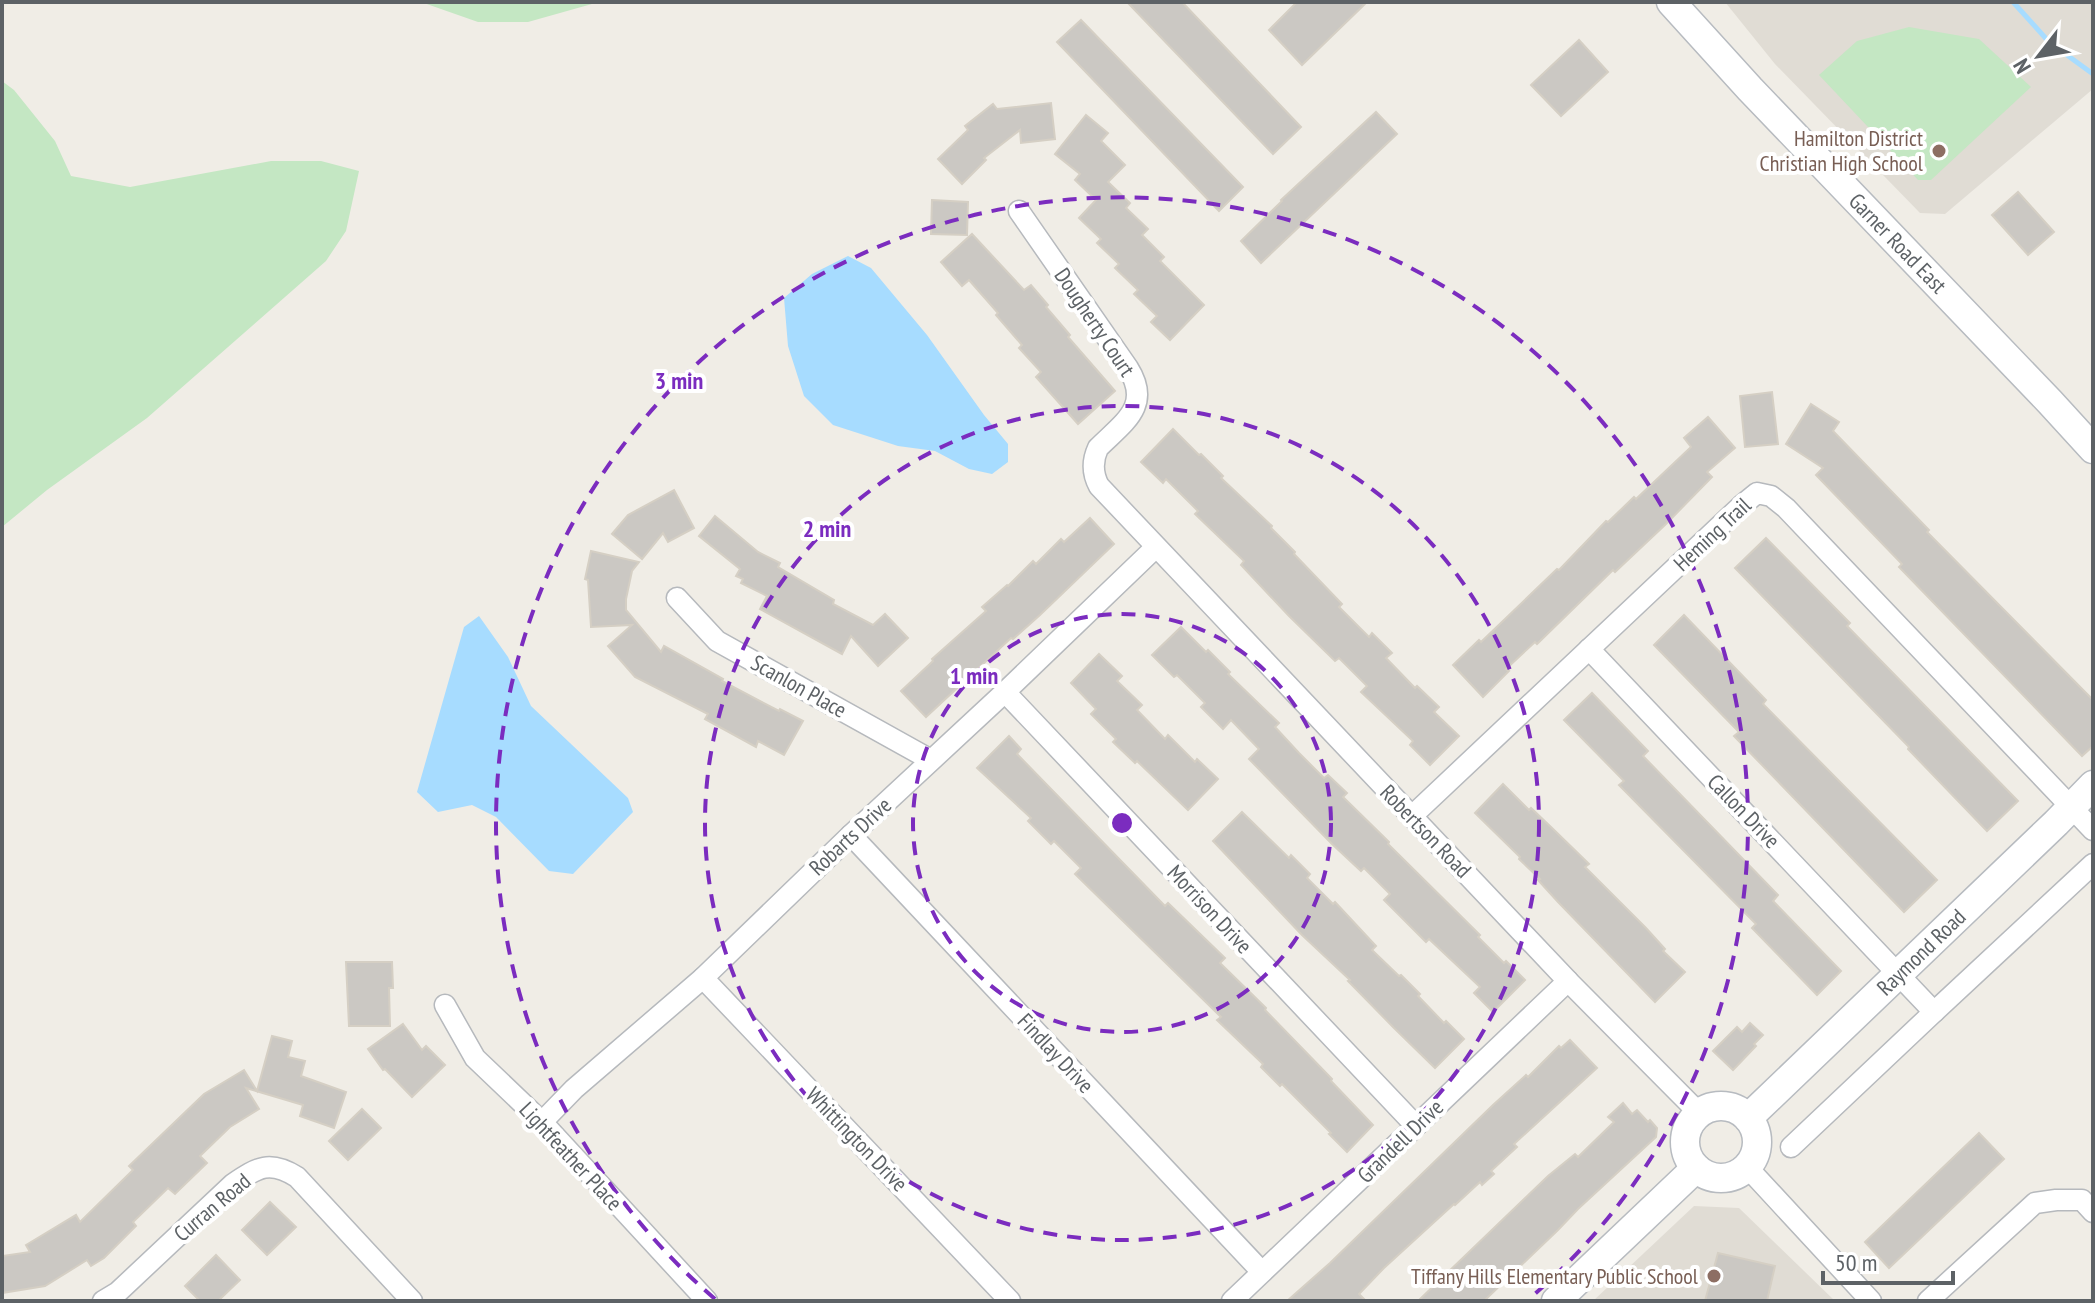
<svg xmlns="http://www.w3.org/2000/svg" width="2095" height="1303" viewBox="0 0 2095 1303" font-family="'PT Sans Narrow',sans-serif">
<style>
.education{fill:#e0dcd4}
.green{fill:#c4e7c3}
.water{fill:#a7dcff}
.lines{fill:none;stroke-linecap:round;stroke-linejoin:round}
.stream{stroke:#a7dcff;stroke-width:5}
.building{fill:#cbc8c3;stroke:#d5cfc4;stroke-width:2}
.street-casing{stroke:#b6b9bd;stroke-width:23}
.secondary-casing{stroke:#b7bbc0;stroke-width:31}
.street{stroke:#fff;stroke-width:20}
.secondary{stroke:#fff;stroke-width:28}
.ring{fill:none;stroke:#7b2cbf;stroke-width:4;stroke-dasharray:14 10}
.education-dot{fill:#8d6e63;stroke:#fff;stroke-width:3}
.labels{text-anchor:middle;dominant-baseline:central;stroke-width:8;stroke-linejoin:round;paint-order:stroke}
.education-label{font-size:22px;fill:#785e54;stroke:#fff;text-anchor:end}
.street-label{font-size:22px;fill:#5d6266;stroke:#fff}
.centre{fill:#7b2cbf;stroke:#fff;stroke-width:4}
.ring-label{font-size:24px;text-anchor:middle;font-weight:bold;fill:#7b2cbf;stroke:#fff;stroke-width:8;stroke-linejoin:round;paint-order:stroke}
</style>
<rect width="100%" height="100%" fill="#f0ede6"/>
<g class="education">
<polygon points="1725,2 2093,2 2093,89 1945,214 1920,213 1775,64"/>
<polygon points="1694,1206 1739,1208 1835,1301 1593,1301"/>
</g>
<g class="green">
<polygon points="421,2 599,2 528,22 478,22"/>
<polygon points="1909,27 1979,39 2031,87 1931,180 1918,180 1819,75 1857,41"/>
<polygon points="2,81 14,90 55,141 71,176 130,187 271,161 321,161 359,171 346,231 326,261 147,418 47,490 2,527"/>
</g>
<g class="water">
<polygon points="848,256 871,268 927,335 984,415 1008,444 1008,462 992,474 969,469 935,451 898,446 833,425 804,396 788,346 784,298 812,274"/>
<polygon points="479,616 508,657 531,706 628,798 633,812 573,874 549,871 496,817 472,805 438,812 417,792 464,627"/>
</g>
<g class="lines">
<polyline class="stream" points="2013,2 2049,42 2093,74"/>
</g>
<g class="building">
<polygon points="1127,2 1182,2 1301,127 1273,154"/>
<polygon points="1297,2 1367,2 1302,65 1269,30"/>
<polygon points="1081,20 1243,187 1219,211 1057,42"/>
<polygon points="1579,40 1608,72 1561,116 1531,85"/>
<polygon points="1051,103 1055,139 1021,143 1020,130 984,158 986,160 962,184 938,159 968,130 965,126 993,104 997,109"/>
<polygon points="1376,112 1397,134 1261,263 1241,241 1282,201 1281,200"/>
<polygon points="1086,115 1108,133 1101,141 1125,165 1108,182 1130,203 1126,208 1148,229 1142,235 1164,257 1160,261 1204,305 1170,340 1151,322 1157,316 1134,294 1138,290 1115,268 1119,264 1097,243 1101,239 1079,218 1096,200 1075,180 1080,174 1055,154"/>
<polygon points="2018,192 2054,232 2028,255 1992,215"/>
<polygon points="932,200 968,202 967,235 931,234"/>
<polygon points="972,234 1024,290 1031,285 1048,305 1046,307 1070,335 1068,337 1115,391 1078,424 1036,377 1041,372 1019,348 1022,345 996,315 998,313 969,280 962,286 941,262"/>
<polygon points="1772,392 1778,444 1745,447 1740,396"/>
<polygon points="1811,404 1839,422 1833,431 1929,530 1927,532 2093,700 2093,746 2082,756 1899,567 1902,564 1816,475 1823,468 1786,444"/>
<polygon points="1708,417 1735,448 1707,472 1712,477 1666,524 1615,572 1613,570 1537,644 1535,642 1506,669 1509,671 1483,697 1453,665 1479,640 1481,642 1557,569 1559,570 1606,521 1608,522 1634,497 1636,499 1691,447 1684,438"/>
<polygon points="1173,429 1199,455 1201,454 1223,476 1221,478 1272,526 1271,528 1295,552 1294,554 1342,604 1339,607 1369,637 1372,633 1392,653 1386,658 1415,688 1417,686 1439,707 1434,712 1459,736 1430,765 1410,745 1413,741 1361,692 1367,686 1339,658 1335,661 1289,616 1241,565 1244,561 1195,514 1198,511 1166,479 1163,483 1141,462"/>
<polygon points="674,490 694,528 668,542 663,533 642,559 612,534 628,515"/>
<polygon points="715,516 758,552 780,563 778,567 834,600 833,604 873,625 885,614 908,638 878,666 851,636 842,654 760,609 767,596 741,583 743,579 736,576 740,569 699,536"/>
<polygon points="1090,518 1114,544 1040,615 1013,639 1011,638 926,717 901,691 933,661 932,659 986,611 982,607 1007,585 1008,586 1033,561 1036,564 1061,539 1064,542"/>
<polygon points="1766,538 1850,623 1847,626 2018,801 1987,831 1908,749 1909,747 1735,568"/>
<polygon points="591,551 639,562 632,571 626,599 626,610 661,652 664,646 723,679 722,681 779,711 780,709 803,721 784,755 758,741 756,747 705,719 708,714 635,677 608,646 632,625 591,627 588,580 585,579"/>
<polygon points="1684,615 1766,700 1763,704 1937,880 1904,912 1734,736 1739,732 1654,645"/>
<polygon points="1181,627 1206,652 1208,650 1230,672 1228,674 1279,723 1275,727 1299,753 1324,778 1328,775 1347,793 1343,797 1389,842 1388,844 1480,935 1478,937 1504,963 1506,961 1525,980 1493,1012 1474,993 1480,987 1429,939 1426,942 1384,900 1390,894 1364,868 1361,871 1332,844 1249,759 1259,749 1231,720 1223,729 1201,707 1205,703 1177,675 1174,677 1152,655"/>
<polygon points="1099,654 1122,676 1117,681 1142,705 1137,710 1165,739 1168,735 1195,762 1197,759 1218,779 1188,810 1137,761 1135,763 1113,742 1116,739 1091,714 1096,709 1071,683"/>
<polygon points="1592,693 1648,751 1643,756 1778,895 1773,901 1841,971 1817,995 1752,928 1756,924 1619,785 1624,781 1564,720"/>
<polygon points="1009,736 1021,749 1017,754 1165,906 1168,903 1225,958 1220,963 1266,1008 1265,1010 1332,1079 1331,1081 1373,1125 1347,1152 1329,1134 1331,1133 1282,1084 1280,1086 1261,1067 1263,1064 1217,1020 1221,1017 1075,874 1081,868 1054,841 1051,844 1028,821 1031,818 977,768"/>
<polygon points="1503,784 1529,810 1531,808 1551,827 1589,864 1585,867 1646,928 1665,949 1663,951 1685,972 1655,1002 1558,902 1538,880 1540,879 1519,859 1520,857 1475,813"/>
<polygon points="1242,812 1289,858 1291,855 1310,874 1307,878 1333,904 1335,902 1376,946 1372,950 1399,976 1401,975 1420,994 1418,996 1444,1023 1446,1021 1464,1039 1435,1068 1394,1028 1348,981 1350,980 1302,935 1213,841"/>
<polygon points="346,962 392,962 393,988 389,988 390,1026 349,1026"/>
<polygon points="1750,1023 1763,1035 1754,1044 1756,1046 1733,1070 1713,1051 1737,1027 1742,1032"/>
<polygon points="403,1024 422,1050 426,1046 445,1065 412,1097 385,1069 383,1070 368,1049"/>
<polygon points="272,1036 292,1041 288,1057 305,1061 301,1076 346,1092 334,1128 300,1116 303,1105 246,1088 259,1109 230,1127 200,1156 207,1163 175,1194 168,1188 133,1222 136,1226 104,1258 91,1266 87,1260 45,1286 2,1293 2,1256 30,1252 26,1245 76,1215 80,1222 133,1170 129,1166 204,1094 244,1070 257,1091"/>
<polygon points="1570,1040 1597,1068 1514,1144 1517,1147 1491,1171 1494,1174 1482,1185 1480,1182 1455,1205 1454,1204 1384,1268 1359,1294 1366,1301 1287,1301 1330,1263 1493,1105 1526,1075 1528,1077 1559,1046 1561,1048"/>
<polygon points="1623,1103 1632,1114 1637,1110 1648,1122 1650,1120 1657,1128 1656,1137 1578,1209 1558,1230 1484,1301 1418,1301 1548,1176 1575,1154 1578,1157 1614,1122 1608,1117"/>
<polygon points="362,1109 381,1128 348,1160 329,1141"/>
<polygon points="1979,1133 2004,1159 1889,1268 1865,1242"/>
<polygon points="270,1202 296,1227 267,1255 242,1230"/>
<polygon points="1718,1253 1775,1266 1767,1301 1705,1301"/>
<polygon points="216,1255 240,1280 218,1301 200,1301 185,1286"/>
</g>
<g class="lines">
<defs>
<g id="street">
<path d="M 1019,211 L 1128,368 C 1152,406 1124,422 1098,448 C 1092,461 1092,473 1099,486 L 1568,981 L 1699,1113"/>
<polyline points="677,598 717,641 931,760"/>
<polyline points="1589,649 1934,1012 1791,1147"/>
<polyline points="1005,692 1416,1126"/>
<polyline points="1412,816 1741,506 1757,493 1771,496 1786,508 2093,830"/>
<polyline points="851,835 1262,1272"/>
<polyline points="703,978 1010,1301"/>
<polyline points="445,1005 475,1058 542,1122 707,1301"/>
<polyline points="1934,1012 2093,864"/>
<polyline points="542,1122 574,1089 703,978 851,835 1005,692 1156,547"/>
<polyline points="1747,1167 1871,1301"/>
<path d="M 103,1301 L 118,1292 L 233,1184 C 258,1167 270,1160 297,1177 L 412,1301"/>
<polyline points="1232,1301 1568,981"/>
<polyline points="1928,1301 2035,1203 2056,1200 2082,1200 2093,1212"/>
</g>
<g id="secondary">
<polyline points="1671,2 1750,89 2050,402 2093,449"/>
<circle cx="1721" cy="1142" r="36"/>
<polyline points="1748,1118 2056,823 2093,785"/>
<polyline points="1556,1301 1696,1168"/>
</g>
</defs>
<use href="#street" class="street-casing"/>
<use href="#secondary" class="secondary-casing"/>
<use href="#street" class="street"/>
<use href="#secondary" class="secondary"/>
</g>
<g class="ring">
<circle cx="1122" cy="823" r="209"/>
<circle cx="1122" cy="823" r="417"/>
<path d="M715 1299A626 626 0 1 1 1529 1299"/>
</g>
<g class="education-dot">
<circle cx="1939" cy="151" r="8"/>
<circle cx="1714" cy="1276" r="8"/>
</g>
<g class="labels">
<g class="education-label">
<text x="1923" y="138">Hamilton District<tspan x="1923" dy="25">Christian High School</tspan></text>
<text x="1698" y="1276">Tiffany Hills Elementary Public School</text>
</g>
<g class="street-label">
<text transform="translate(1898 243) rotate(46)">Garner Road East</text>
<text transform="translate(1095 322) rotate(56)">Dougherty Court</text>
<text transform="translate(1712 534) rotate(-43)">Heming Trail</text>
<text transform="translate(799 686) rotate(29)">Scanlon Place</text>
<text transform="translate(1744 811) rotate(46)">Callon Drive</text>
<text transform="translate(1426 831) rotate(46)">Robertson Road</text>
<text transform="translate(850 836) rotate(-43)">Robarts Drive</text>
<text transform="translate(1210 909) rotate(47)">Morrison Drive</text>
<text transform="translate(1921 952) rotate(-44)">Raymond Road</text>
<text transform="translate(1056 1053) rotate(47)">Findlay Drive</text>
<text transform="translate(857 1139) rotate(46)">Whittington Drive</text>
<text transform="translate(1400 1141) rotate(-44)">Grandell Drive</text>
<text transform="translate(571 1156) rotate(47)">Lightfeather Place</text>
<text transform="translate(212 1207) rotate(-40)">Curran Road</text>
</g>
</g>
<circle cx="1122" cy="823" r="12" class="centre"/>
<g class="ring-label">
<text x="679" y="389">3 min</text>
<text x="827" y="537">2 min</text>
<text x="974" y="684">1 min</text>
</g>
<rect width="2095" height="1303" fill="none" stroke="#5d6266" stroke-width="8"/>
<g transform="translate(2039 56) rotate(239)" stroke="#ffffff" stroke-width="6" paint-order="stroke">
<path d="M0-6L14 30L0 20L-14 30Z" fill="#5d6266"/>
<text y="-12" font-size="22" font-weight="bold" text-anchor="middle" fill="#5d6266">N</text>
</g>
<path d="M1823 1271v12h130v-12" fill="none" stroke="#5d6266" stroke-width="4"/>
<text x="1835" y="1271" font-size="24" fill="#5d6266" stroke="#ffffff" stroke-width="6" paint-order="stroke">50 m</text>
</svg>
